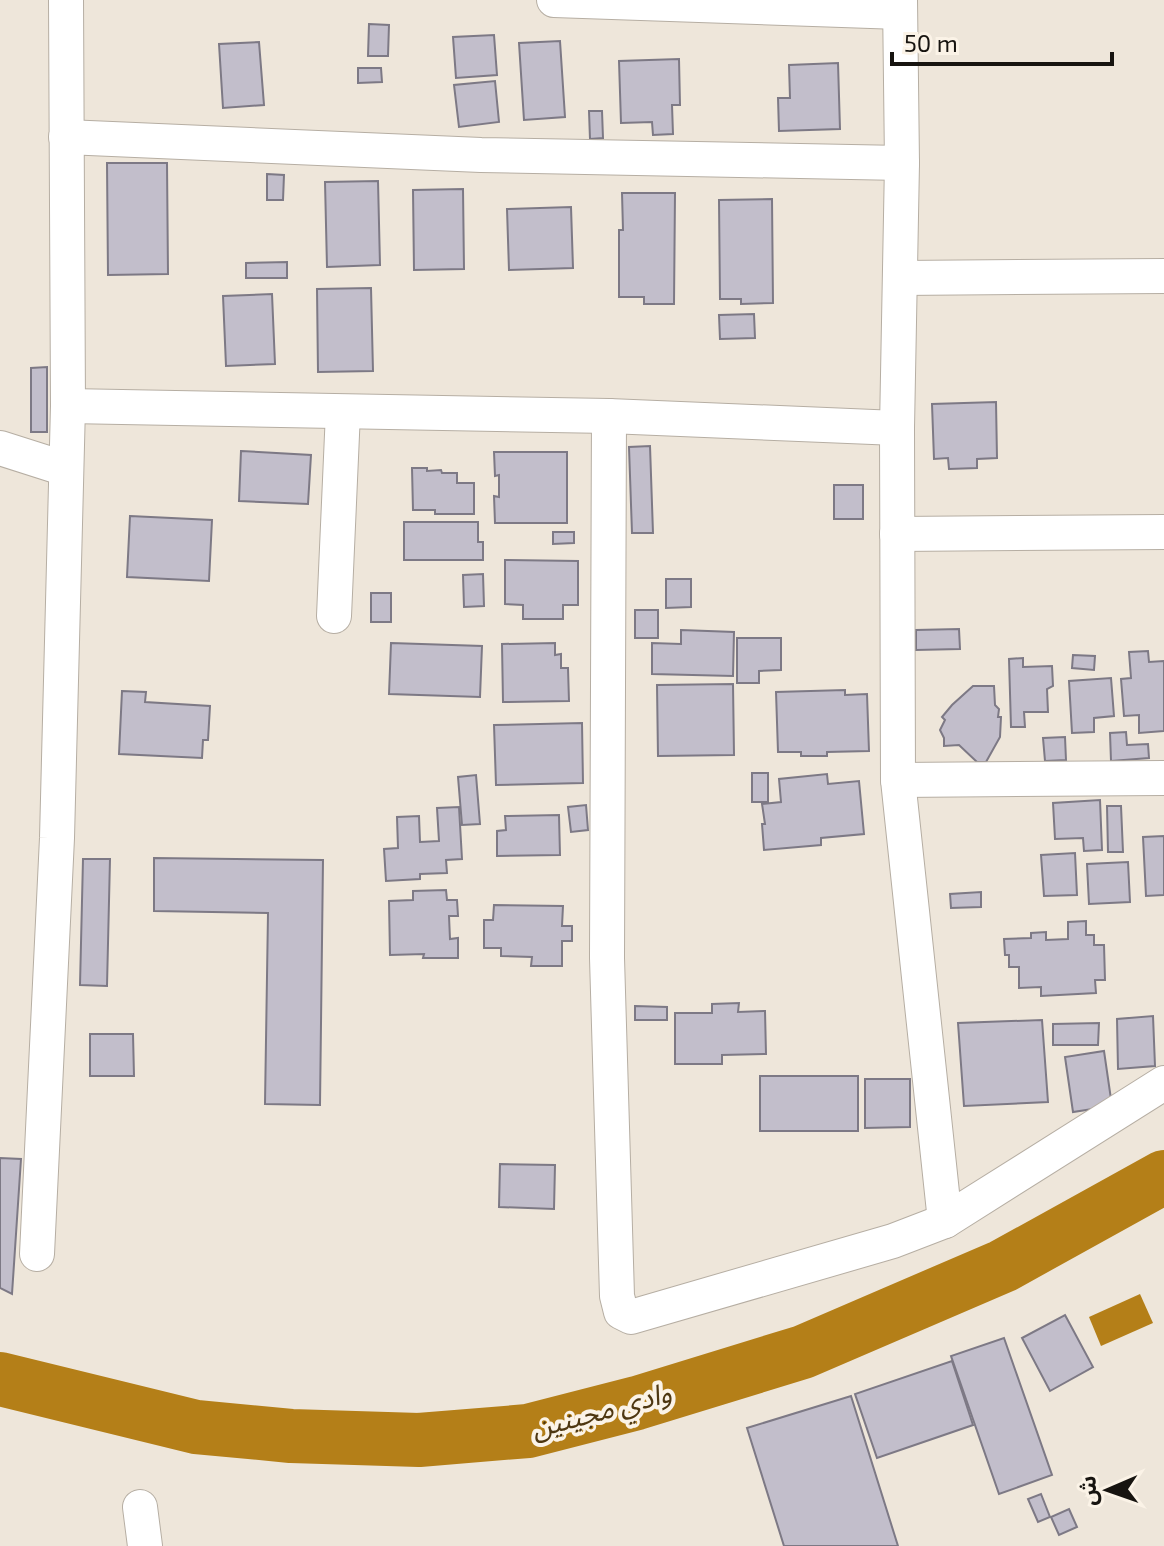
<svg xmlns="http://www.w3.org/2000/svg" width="1164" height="1546" viewBox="0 0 1164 1546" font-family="'Exo 2','Noto Sans Arabic',sans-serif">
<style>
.water{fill:#b47f18}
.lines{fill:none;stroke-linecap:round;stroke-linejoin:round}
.river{stroke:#b47f18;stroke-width:54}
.building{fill:#c2becb;stroke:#7d7985;stroke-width:2}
.minor-casing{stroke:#b6aea3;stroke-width:36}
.minor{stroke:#fff;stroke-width:34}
.labels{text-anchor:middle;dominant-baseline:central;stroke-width:8;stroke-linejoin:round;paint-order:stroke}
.water-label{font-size:28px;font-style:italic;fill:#4e3711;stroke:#fbf3e7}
</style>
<rect width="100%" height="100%" fill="#eee6da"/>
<polygon class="water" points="1140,1294 1153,1323 1101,1346 1089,1317"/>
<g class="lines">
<polyline class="river" points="0,1379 196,1427 291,1436 419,1440 528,1431 637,1403 803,1352 1003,1266 1164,1177"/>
</g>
<g class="building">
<polygon points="369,24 389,25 388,56 368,56"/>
<polygon points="494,35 497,75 456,78 453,37"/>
<polygon points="560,41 565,117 524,120 519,43"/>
<polygon points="259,42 264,105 223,108 219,44"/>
<polygon points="679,59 680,105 672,105 673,134 653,135 652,122 621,123 619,61"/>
<polygon points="838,63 840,129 779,131 778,98 790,98 789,65"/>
<polygon points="358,68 381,68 382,82 358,83"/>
<polygon points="495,81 499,122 459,127 454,85"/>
<polygon points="589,111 602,111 603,138 590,139"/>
<polygon points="107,163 167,163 168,274 108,275"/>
<polygon points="267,174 284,175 283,200 267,200"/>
<polygon points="378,181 380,265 327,267 325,182"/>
<polygon points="463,189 464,269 414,270 413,190"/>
<polygon points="622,193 675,193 674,304 644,304 644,297 619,297 619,230 623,230"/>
<polygon points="772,199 773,303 741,304 741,299 720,299 719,200"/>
<polygon points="571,207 573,268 509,270 507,209"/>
<polygon points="287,262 287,278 246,278 246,263"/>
<polygon points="371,288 373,371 318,372 317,289"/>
<polygon points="272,294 275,364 226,366 223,296"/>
<polygon points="754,314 755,338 720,339 719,315"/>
<polygon points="47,367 47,432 31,432 31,368"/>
<polygon points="996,402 997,458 977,459 977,468 949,469 948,458 934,459 932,404"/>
<polygon points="650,446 653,533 632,533 629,447"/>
<polygon points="241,451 311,455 308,504 239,501"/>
<polygon points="494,452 567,452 567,523 495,523 494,496 499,497 499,475 495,476"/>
<polygon points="412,468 427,468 427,471 441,470 442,473 457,473 457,483 474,483 474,514 435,514 435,510 413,510"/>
<rect x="834" y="485" width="29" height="34"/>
<polygon points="130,516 212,520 209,581 127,577"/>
<polygon points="404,522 478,522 478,542 483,542 483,560 404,560"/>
<polygon points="553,532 574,532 574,543 553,544"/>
<polygon points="505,560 578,561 578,605 563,605 563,619 523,619 523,605 505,604"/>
<polygon points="483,574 484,606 464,607 463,575"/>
<polygon points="666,579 691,579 691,607 666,608"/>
<rect x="371" y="593" width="20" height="29"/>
<rect x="635" y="610" width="23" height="28"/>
<polygon points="959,629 960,649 916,650 916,630"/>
<polygon points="681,630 734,632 733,676 652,674 652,643 681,644"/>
<polygon points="737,638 781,638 781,670 759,671 759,683 737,683"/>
<polygon points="391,643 482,646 480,697 389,694"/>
<polygon points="555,643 555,655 561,654 561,668 568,668 569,701 503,702 502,644"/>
<polygon points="1148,651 1149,662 1164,661 1164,731 1139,733 1139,715 1124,716 1121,679 1131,678 1129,652"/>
<polygon points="1073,655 1095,656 1094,670 1072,668"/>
<polygon points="1023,658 1023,667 1052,666 1053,686 1047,689 1048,712 1024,712 1025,727 1011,727 1009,659"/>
<polygon points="1111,678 1114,716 1094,718 1094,732 1072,733 1069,681"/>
<polygon points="733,684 734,755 658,756 657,685"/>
<polygon points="973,686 994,686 995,705 999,709 998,717 1001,717 1000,737 986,762 977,762 959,745 944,746 944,738 940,730 945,720 942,717 952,705"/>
<polygon points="845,690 845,695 867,694 869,751 827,752 827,756 801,756 801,752 778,752 776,692"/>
<polygon points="122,691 146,692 145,702 210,706 208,740 203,740 202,758 119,754"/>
<polygon points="582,723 583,783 496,785 494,725"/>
<polygon points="1126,732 1127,745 1148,744 1149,758 1111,761 1110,733"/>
<polygon points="1065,737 1066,760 1045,761 1043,738"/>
<rect x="752" y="773" width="16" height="29"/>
<polygon points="827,774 828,784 859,781 864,834 821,838 821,845 764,850 762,824 765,824 762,804 781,802 779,779"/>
<polygon points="476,775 480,824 462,825 458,777"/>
<polygon points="1100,800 1102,850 1084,851 1083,838 1055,839 1053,803"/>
<polygon points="586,805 588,830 571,832 568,807"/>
<polygon points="1107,806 1121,806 1123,852 1108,852"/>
<polygon points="459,807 462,859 446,860 447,873 420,874 420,879 386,881 384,849 398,848 397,817 419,816 420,842 439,841 437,808"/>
<polygon points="559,815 560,855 497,856 497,831 506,830 505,816"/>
<polygon points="1164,836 1164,895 1146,896 1143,837"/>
<polygon points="1075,853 1077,895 1044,896 1041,855"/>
<polygon points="154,858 323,860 320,1105 265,1104 268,913 154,911"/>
<polygon points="83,859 110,859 107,986 80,985"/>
<polygon points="1128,862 1130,902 1089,904 1087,864"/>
<polygon points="446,890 447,900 457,900 458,916 449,916 450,939 458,938 458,958 423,958 424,954 390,955 389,901 413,900 413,891"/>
<polygon points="981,892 981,907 951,908 950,894"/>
<polygon points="494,905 563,906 562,926 572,926 572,941 562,941 562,966 531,966 532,957 501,956 501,948 484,948 484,920 493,920"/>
<polygon points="1086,921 1086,935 1094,935 1094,945 1104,945 1105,980 1095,980 1096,993 1041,996 1041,987 1019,988 1019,967 1009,967 1009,955 1005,955 1004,939 1031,938 1031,933 1046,932 1046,940 1068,939 1068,922"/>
<polygon points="739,1003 738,1012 765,1011 766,1054 722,1055 722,1064 675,1064 675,1013 712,1013 712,1004"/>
<polygon points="635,1006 667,1007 667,1020 635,1020"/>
<polygon points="1153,1016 1155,1066 1118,1069 1117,1019"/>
<polygon points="1042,1020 1048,1102 964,1106 958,1023"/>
<polygon points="1099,1023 1098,1045 1053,1045 1053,1024"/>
<polygon points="90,1034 133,1034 134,1076 90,1076"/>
<polygon points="1104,1051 1112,1106 1073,1112 1065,1057"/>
<rect x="760" y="1076" width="98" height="55"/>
<polygon points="865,1079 910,1079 910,1127 865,1128"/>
<polygon points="0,1158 21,1159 12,1294 0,1288"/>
<polygon points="500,1164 555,1165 554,1209 499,1207"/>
<polygon points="1065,1315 1093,1367 1050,1391 1022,1338"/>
<polygon points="1004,1338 1052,1475 999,1494 951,1356"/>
<polygon points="952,1361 973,1425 877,1458 855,1394"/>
<polygon points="851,1396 898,1546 784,1546 747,1428"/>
<polygon points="1041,1494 1050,1517 1038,1522 1028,1499"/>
<polygon points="1069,1509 1077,1527 1059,1535 1051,1517"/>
</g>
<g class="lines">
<defs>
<g id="minor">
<polyline points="554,0 900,12"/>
<polyline points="900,0 902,163 897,428 898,780 945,1221"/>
<polyline points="66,137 481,155 902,163"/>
<polyline points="900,278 1164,276"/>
<polyline points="68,406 609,416 897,428"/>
<polyline points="609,416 607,958 617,1296 621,1312 631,1317 893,1241 945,1221 1164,1083"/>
<polyline points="0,448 66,469"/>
<polyline points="897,534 1164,532"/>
<polyline points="334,616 343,412"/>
<polyline points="898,780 1164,778"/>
<polyline points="37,1254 57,838 68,406 66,0"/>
<polyline points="140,1507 145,1546"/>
</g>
</defs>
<use href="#minor" class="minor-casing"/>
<use href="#minor" class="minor"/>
</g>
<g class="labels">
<g class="water-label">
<text transform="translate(601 1409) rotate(-15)">وادي مجينين</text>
</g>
</g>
<g transform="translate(1108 1490) rotate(268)" stroke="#fbf3e7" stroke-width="6" paint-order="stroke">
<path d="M0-6L14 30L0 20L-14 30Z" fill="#171410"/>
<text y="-12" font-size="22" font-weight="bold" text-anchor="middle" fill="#171410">ش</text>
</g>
<path d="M892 52v12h220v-12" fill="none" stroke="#171410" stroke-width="4"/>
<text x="904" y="52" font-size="24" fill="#171410" stroke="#fbf3e7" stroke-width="6" paint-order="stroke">50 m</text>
</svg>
